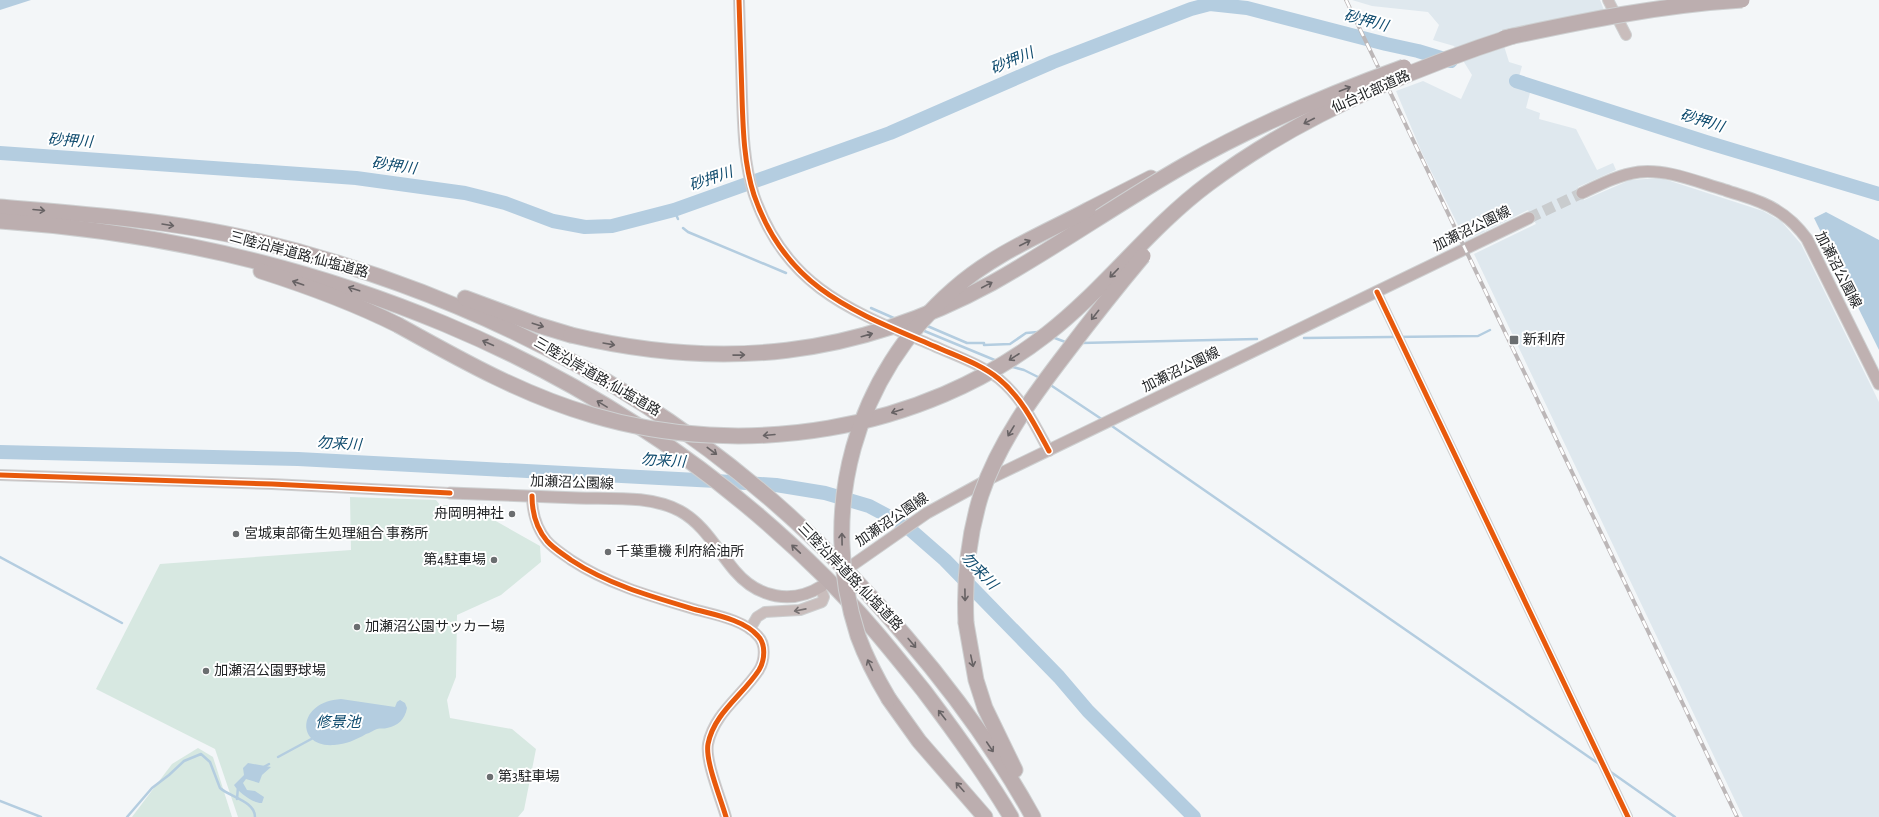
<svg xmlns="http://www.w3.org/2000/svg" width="1879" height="817" viewBox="0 0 1879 817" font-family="'Alegreya Sans','Noto Sans JP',sans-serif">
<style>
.built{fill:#dfe8ee}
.green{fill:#d7e8e1}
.water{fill:#b4cde0}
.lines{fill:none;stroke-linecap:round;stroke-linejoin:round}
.stream{stroke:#b4cde0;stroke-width:2.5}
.river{stroke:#b4cde0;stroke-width:14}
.secondary-tunnel{stroke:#c9ccce;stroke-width:11;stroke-dasharray:11 5.5;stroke-linecap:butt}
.minor-casing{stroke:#ced0d1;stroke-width:10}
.tertiary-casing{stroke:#ced0d1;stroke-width:12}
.secondary-casing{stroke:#ced0d1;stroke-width:13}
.motorway-casing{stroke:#ced0d1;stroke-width:17}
.minor{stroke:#c9bdbc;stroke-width:8}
.tertiary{stroke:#c9bdbc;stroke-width:10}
.secondary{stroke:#bfb1b1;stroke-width:11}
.motorway{stroke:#bcaeaf;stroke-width:15}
.rail-casing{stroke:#bcb7b8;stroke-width:4}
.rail{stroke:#fff;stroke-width:2.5;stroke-dasharray:8;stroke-linecap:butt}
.motorway-bridge-casing{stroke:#ced0d1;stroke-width:17;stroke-linecap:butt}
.motorway-bridge{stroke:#bcaeaf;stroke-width:15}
.cycleway-casing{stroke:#fff;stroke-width:8}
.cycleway{stroke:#e8590c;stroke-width:5}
.oneway{stroke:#676264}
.oneway2{stroke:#767071}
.poi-dot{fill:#6b6e70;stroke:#fff;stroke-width:1.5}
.labels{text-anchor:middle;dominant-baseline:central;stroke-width:4;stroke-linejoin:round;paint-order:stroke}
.street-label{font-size:14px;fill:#222426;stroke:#fff}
.poi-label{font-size:14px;fill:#222426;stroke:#fff;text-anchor:start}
.water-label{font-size:15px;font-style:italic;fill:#0f4b6e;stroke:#fff}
</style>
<rect width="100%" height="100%" fill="#f3f6f8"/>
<polygon class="built" points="1352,0 1600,0 1604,10 1500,33 1509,62 1522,66 1517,84 1531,89 1526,108 1540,113 1539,119 1576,129 1597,170 1613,163 1616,170 1578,187 1584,200 1630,180 1661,178 1763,211 1781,221 1801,244 1879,402 1879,817 1743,817 1474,254 1536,224 1528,210 1466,241 1422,153 1396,91 1423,81 1461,99 1472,75 1454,46 1433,40 1439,25 1428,12 1372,6"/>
<g class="green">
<polygon points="350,497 436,500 440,505 469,506 540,546 541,562 501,595 457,615 456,677 447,700 450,718 512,729 536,749 524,810 518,817 238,817 215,749 96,689 160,564 351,550"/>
<polygon points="198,748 213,757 232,817 132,817 172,764"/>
</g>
<g class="water">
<polygon points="0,0 31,0 0,10"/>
<polygon points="1826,212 1879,240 1879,350 1814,218"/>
<path d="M 341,699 L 395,707 L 397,702 L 400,700 L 405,703 L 407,708 C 405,719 398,726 387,728 C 384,729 380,728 377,729 C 374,730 370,733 366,734 C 356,740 346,744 334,745 C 296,748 296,702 341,699 Z"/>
<path d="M 248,763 L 271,767 L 262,775 L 259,783 L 246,779 L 243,783 L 247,790 L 255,791 L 264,797 L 262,803 C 254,804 238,792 234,785 L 244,775 L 243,768 Z"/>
</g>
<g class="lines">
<g class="stream">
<polyline points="674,210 678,219"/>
<polyline points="683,228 688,232 786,273"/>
<polyline points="871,308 896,319"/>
<polyline points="925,325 967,343 984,343 984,345 1010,344 1026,333 1038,332"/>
<polyline points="922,330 997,361"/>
<polyline points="1052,337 1068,343"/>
<polyline points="1304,338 1478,336 1490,330"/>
<polyline points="1081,343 1257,339"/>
<polyline points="1009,366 1024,370 1040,378"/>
<polyline points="1049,384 1103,420"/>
<polyline points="1109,424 1599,764"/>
<polyline points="0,557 122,623"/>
<polyline points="278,757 315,737"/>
<polyline points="262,768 269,764"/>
<polyline points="1608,770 1675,817"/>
<polyline points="237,799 238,787"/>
<polyline points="0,801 41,817"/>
<path d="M 127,817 L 152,788 L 169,775 L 184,761 L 201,754 L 210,762 L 220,788 C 230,797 255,801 255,817"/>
</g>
<g class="river">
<polyline points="1516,81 1706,142 1879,194"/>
<polyline points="0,153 356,178 465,193 505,203 553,221 585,227 612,226 674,210 890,133 1053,62 1191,9 1210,4 1247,8 1386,44 1418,51 1451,61"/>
<polyline points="0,452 298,459 716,481 776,485 825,493 869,506 905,525 945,560 1059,677 1088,711 1194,817"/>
</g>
<polyline class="secondary-tunnel" points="1529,218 1582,193"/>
<defs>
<polyline id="minor" points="1377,292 1628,817"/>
<g id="tertiary">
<path d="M 739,0 C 740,32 741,64 742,97 C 743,129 744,164 754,195 C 786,288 852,311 934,346 C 956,356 981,364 999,379 C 1022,398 1035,425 1049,451"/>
<polyline points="1608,0 1626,35"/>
<polyline points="0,475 272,484 450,493"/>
<path d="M 532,496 C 532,512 537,529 547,541 C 554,549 563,554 571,560 C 609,585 653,597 697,610 C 716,615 744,620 758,636 C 766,644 765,660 759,670 C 743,695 714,713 708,744 C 705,761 721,799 726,817"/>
<polyline points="750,629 757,617 765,612 800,610 822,602 824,597 820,588"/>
</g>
<g id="secondary">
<path d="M 1582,193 C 1601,184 1618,175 1639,172 C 1668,169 1697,182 1725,190 C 1742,196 1761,200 1776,210 C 1788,217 1799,228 1807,239 L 1879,384"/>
<path d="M 450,493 C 493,495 535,496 578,498 C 610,499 650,495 680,511 C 705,525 717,550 735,571 C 758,598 792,605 822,586"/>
<polyline points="854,564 927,513 989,479 1529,218"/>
</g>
<g id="motorway">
<path d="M 0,207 C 83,214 168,220 250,239 C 512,302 733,430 906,637 C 954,693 997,752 1033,817"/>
<polyline points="1088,210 1151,178"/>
<path d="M 0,221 C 307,242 603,356 823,575 C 860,611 892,651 924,691 C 955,732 985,773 1011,817"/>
<path d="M 261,271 C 308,286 354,303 398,325"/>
<polyline points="465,298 538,325 571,335"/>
<polyline points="966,623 976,680 985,708 1015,770"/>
<polyline points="889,699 919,741 985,817"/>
</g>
</defs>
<use href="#minor" class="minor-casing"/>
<use href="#tertiary" class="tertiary-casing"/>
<use href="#secondary" class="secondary-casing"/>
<use href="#motorway" class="motorway-casing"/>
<use href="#minor" class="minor"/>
<use href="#tertiary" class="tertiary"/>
<use href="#secondary" class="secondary"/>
<use href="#motorway" class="motorway"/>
<defs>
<polyline id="rail" points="1346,0 1737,817"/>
</defs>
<use href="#rail" class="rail-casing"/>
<use href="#rail" class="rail"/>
<defs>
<g id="motorway-bridge">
<path d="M 1504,38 C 1583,21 1661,5 1742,0"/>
<path d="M 398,325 C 461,360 523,395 592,415 C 743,460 921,432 1047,334 C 1105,289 1149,228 1208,184 C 1297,117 1408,70 1513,36"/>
<path d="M 571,335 C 722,371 856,357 992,283 C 1058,246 1120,202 1185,165 C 1255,125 1329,94 1404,67"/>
<path d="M 966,623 C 964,579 968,537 981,495 C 999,442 1033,396 1066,353 C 1091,320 1117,287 1143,256"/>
<path d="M 889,699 C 877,679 866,658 858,636 C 817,510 855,375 954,289 C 993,254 1043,234 1088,210"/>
</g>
</defs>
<use href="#motorway-bridge" class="motorway-bridge-casing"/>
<use href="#motorway-bridge" class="motorway-bridge"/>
<defs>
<g id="cycleway">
<path d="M 739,0 C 740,32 741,64 742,97 C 743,129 744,164 754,195 C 786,288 852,311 934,346 C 956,356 981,364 999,379 C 1022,398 1035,425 1049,451"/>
<polyline points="1377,292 1628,817"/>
<polyline points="0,475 272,484 450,493"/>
<path d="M 532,496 C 532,512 537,529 547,541 C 554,549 563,554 571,560 C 609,585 653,597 697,610 C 716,615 744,620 758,636 C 766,644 765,660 759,670 C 743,695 714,713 708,744 C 705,761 721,799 726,817"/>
</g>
</defs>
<use href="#cycleway" class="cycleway-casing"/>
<use href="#cycleway" class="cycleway"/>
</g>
<defs><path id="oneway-shaft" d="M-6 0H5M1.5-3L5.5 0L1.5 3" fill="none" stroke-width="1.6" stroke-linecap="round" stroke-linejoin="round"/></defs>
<g class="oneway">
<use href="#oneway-shaft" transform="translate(1345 89) rotate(-21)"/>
<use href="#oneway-shaft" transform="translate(1309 121) rotate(153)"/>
<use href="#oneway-shaft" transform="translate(39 210) rotate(5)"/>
<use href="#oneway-shaft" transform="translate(168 225) rotate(9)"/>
<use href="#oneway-shaft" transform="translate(1025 243) rotate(-27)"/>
<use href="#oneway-shaft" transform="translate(1114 273) rotate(134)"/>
<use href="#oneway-shaft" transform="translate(298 283) rotate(-161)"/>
<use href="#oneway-shaft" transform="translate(987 285) rotate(-28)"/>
<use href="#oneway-shaft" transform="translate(354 289) rotate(-162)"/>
<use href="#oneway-shaft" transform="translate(1095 315) rotate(128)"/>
<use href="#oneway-shaft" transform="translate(538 325) rotate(18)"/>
<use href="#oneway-shaft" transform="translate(867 335) rotate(-16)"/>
<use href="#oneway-shaft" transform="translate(488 343) rotate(-156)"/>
<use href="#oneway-shaft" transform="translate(609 344) rotate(10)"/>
<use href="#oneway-shaft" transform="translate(739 355) rotate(-1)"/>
<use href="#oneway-shaft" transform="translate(1014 357) rotate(147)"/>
<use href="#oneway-shaft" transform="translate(602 404) rotate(-149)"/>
<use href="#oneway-shaft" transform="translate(897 411) rotate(162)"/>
<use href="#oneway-shaft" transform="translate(1011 431) rotate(121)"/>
<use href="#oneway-shaft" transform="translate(769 435) rotate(175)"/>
<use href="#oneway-shaft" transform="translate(712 451) rotate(37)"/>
<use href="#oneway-shaft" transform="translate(842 539) rotate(-91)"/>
<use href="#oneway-shaft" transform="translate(796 549) rotate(-137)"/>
<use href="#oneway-shaft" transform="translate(965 595) rotate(89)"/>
<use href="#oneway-shaft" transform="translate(912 643) rotate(50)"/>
<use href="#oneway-shaft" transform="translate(972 661) rotate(78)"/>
<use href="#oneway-shaft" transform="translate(870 665) rotate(-115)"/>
<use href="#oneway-shaft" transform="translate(942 715) rotate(-128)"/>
<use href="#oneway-shaft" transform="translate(990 747) rotate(56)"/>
<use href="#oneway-shaft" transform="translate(960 787) rotate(-132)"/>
</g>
<use class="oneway2" href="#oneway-shaft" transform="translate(800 610) rotate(169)"/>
<g class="poi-dot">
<rect x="1509" y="335" width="10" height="10" rx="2"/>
<circle cx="512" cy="514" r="4"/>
<circle cx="236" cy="534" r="4"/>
<circle cx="608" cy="552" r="4"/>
<circle cx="494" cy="560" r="4"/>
<circle cx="357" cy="627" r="4"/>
<circle cx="206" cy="671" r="4"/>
<circle cx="490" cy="777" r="4"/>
</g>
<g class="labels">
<g class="street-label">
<text transform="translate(1371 92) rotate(-24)">仙台北部道路</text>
<text transform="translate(1472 229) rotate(-26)">加瀬沼公園線</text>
<text transform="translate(299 255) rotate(15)">三陸沿岸道路;仙塩道路</text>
<text transform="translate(1838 270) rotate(63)">加瀬沼公園線</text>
<text transform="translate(1181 370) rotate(-26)">加瀬沼公園線</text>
<text transform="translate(597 377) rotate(30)">三陸沿岸道路;仙塩道路</text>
<text transform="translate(572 483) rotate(2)">加瀬沼公園線</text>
<text transform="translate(892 520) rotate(-34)">加瀬沼公園線</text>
<text transform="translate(850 577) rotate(46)">三陸沿岸道路;仙塩道路</text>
</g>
<g class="poi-label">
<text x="1523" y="340">新利府</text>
<text x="504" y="514" text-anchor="end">舟岡明神社</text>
<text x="244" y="534">宮城東部衛生処理組合 事務所</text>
<text x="616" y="552">千葉重機 利府給油所</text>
<text x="486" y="560" text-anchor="end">第4駐車場</text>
<text x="365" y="627">加瀬沼公園サッカー場</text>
<text x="214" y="671">加瀬沼公園野球場</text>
<text x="498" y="777">第3駐車場</text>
</g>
<g class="water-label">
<text transform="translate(1366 21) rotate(15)">砂押川</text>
<text transform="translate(1012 61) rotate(-23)">砂押川</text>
<text transform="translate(1702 121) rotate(17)">砂押川</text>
<text transform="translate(70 141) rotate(4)">砂押川</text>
<text transform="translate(394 166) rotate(8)">砂押川</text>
<text transform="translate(711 179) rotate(-19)">砂押川</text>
<text transform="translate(339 444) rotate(3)">勿来川</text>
<text transform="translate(663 461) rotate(3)">勿来川</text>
<text transform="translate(979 571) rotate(46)">勿来川</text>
<text x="338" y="722">修景池</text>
</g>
</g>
</svg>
